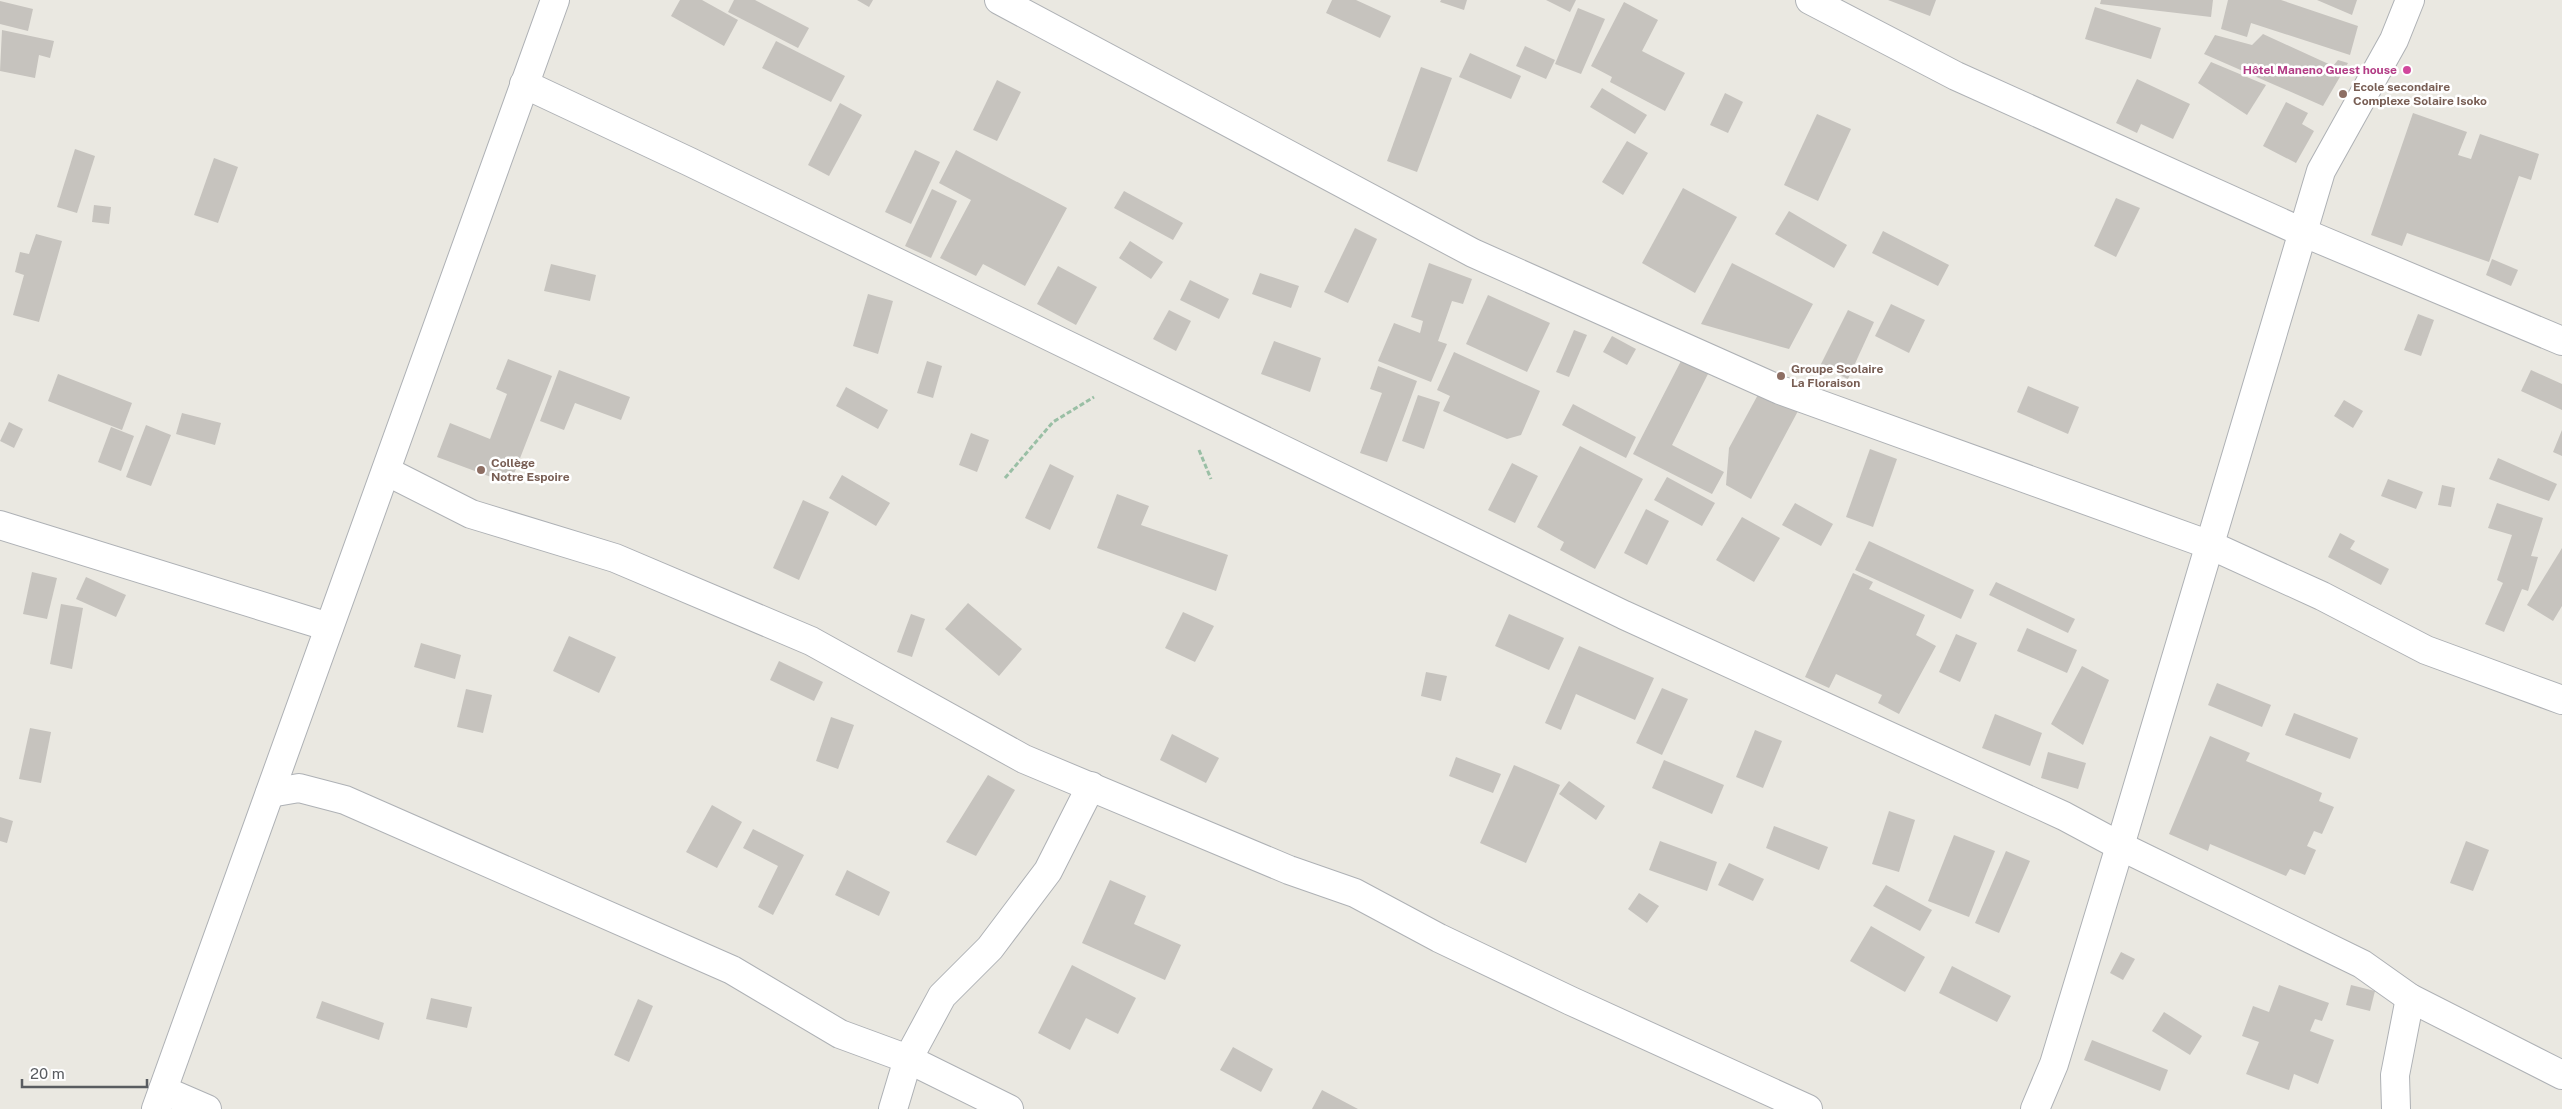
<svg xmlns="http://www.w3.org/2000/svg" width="2562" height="1109" viewBox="0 0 2562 1109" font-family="'Public Sans',sans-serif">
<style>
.building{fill:#c6c3be}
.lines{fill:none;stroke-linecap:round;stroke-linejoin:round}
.minor-casing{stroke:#aeb1b5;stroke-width:30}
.path{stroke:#9abfa5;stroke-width:3;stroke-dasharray:5 2.5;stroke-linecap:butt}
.minor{stroke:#fff;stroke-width:28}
.hotel-dot{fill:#d1479c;stroke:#fff;stroke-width:2}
.education-dot{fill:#8d6e63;stroke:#fff;stroke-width:2}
.labels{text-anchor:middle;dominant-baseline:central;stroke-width:5;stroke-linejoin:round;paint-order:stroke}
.hotel-label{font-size:12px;font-weight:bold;fill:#b23c85;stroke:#fff;text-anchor:end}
.education-label{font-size:12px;font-weight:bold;fill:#785e54;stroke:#fff;text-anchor:start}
</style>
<rect width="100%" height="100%" fill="#eae8e1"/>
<g class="building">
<polygon points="680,0 702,0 738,20 724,46 671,16"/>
<polygon points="734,0 755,0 809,28 798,48 728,12"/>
<polygon points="857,0 873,0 869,7"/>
<polygon points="1332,0 1356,0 1391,16 1380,38 1326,13"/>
<polygon points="1441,0 1467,0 1464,10 1440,2"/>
<polygon points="1546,0 1576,0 1570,12"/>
<polygon points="1888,0 1936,0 1930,16"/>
<polygon points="2101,0 2213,0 2211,17 2100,4"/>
<polygon points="2228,0 2281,0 2358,26 2350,55 2251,23 2247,37 2221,29"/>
<polygon points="2317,0 2357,0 2352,15"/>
<polygon points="0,1 33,9 28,31 0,24"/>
<polygon points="1624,2 1658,20 1642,51 1685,73 1665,111 1610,82 1612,77 1591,66"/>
<polygon points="2095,7 2161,28 2151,59 2085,39"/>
<polygon points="1578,8 1605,19 1581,74 1555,64"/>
<polygon points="2,30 54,41 50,58 39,55 35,78 0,71"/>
<polygon points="2263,34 2333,66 2338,60 2348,63 2323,106 2204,54 2215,35 2252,45"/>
<polygon points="776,41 845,76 831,102 762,68"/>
<polygon points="1525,46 1555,60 1546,79 1516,66"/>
<polygon points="1470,53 1521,76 1511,99 1459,77"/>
<polygon points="2211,62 2266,85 2247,115 2198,83"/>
<polygon points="1421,67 1452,78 1417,172 1387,161"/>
<polygon points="2137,79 2190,104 2173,139 2141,124 2137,133 2116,123"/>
<polygon points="997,80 1021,92 997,141 973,130"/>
<polygon points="1602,88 1647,115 1635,134 1590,107"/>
<polygon points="1725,93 1743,102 1728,133 1710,125"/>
<polygon points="2286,102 2308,113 2302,124 2314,131 2296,163 2263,146"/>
<polygon points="840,103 862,115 829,176 808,165"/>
<polygon points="2413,113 2467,132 2458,155 2471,159 2480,134 2539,154 2531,180 2519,176 2489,262 2407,233 2402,246 2371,235"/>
<polygon points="1817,114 1851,129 1818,201 1784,185"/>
<polygon points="1627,141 1648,153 1623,195 1602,182"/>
<polygon points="75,149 95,156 77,213 57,207"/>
<polygon points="915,150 940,162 911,224 885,212"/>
<polygon points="956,150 1067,208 1025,286 983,264 976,276 940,258 971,200 939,183"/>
<polygon points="214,158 238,167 218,223 194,215"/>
<polygon points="1683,188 1737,217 1695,293 1642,263"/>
<polygon points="932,189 957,201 931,258 905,246"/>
<polygon points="1124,191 1183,223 1173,240 1114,208"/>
<polygon points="2116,198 2140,208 2116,257 2094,246"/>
<polygon points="94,205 111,207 109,224 92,222"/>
<polygon points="1789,211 1847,245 1834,268 1775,234"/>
<polygon points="1355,228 1377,239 1348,303 1324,292"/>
<polygon points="1883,231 1949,265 1938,286 1872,253"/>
<polygon points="36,234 62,241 39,322 13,315 24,275 15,272 20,252 29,254"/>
<polygon points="1130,241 1163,262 1151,279 1119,258"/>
<polygon points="2492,259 2518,270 2511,286 2486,275"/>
<polygon points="1429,263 1472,279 1463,304 1452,301 1438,341 1447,344 1431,382 1378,361 1394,323 1420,333 1423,321 1411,317"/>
<polygon points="1732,263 1813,304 1789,349 1701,324"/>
<polygon points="551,264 596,275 590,301 544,291"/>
<polygon points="1058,266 1097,287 1076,325 1037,304"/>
<polygon points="1260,273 1299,286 1291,308 1252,294"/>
<polygon points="1190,280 1229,299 1219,319 1180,300"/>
<polygon points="868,294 893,301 878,354 853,346"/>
<polygon points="1488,295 1550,323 1527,372 1466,344"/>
<polygon points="1891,304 1925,320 1909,353 1875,336"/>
<polygon points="1169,310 1191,321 1176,351 1153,339"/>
<polygon points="1848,310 1874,322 1848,379 1820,366"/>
<polygon points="2418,314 2434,320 2421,356 2404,350"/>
<polygon points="1574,330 1587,335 1569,377 1556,372"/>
<polygon points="1612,336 1636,349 1627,365 1603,352"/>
<polygon points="1274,341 1321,358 1310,392 1261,374"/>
<polygon points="1454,352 1540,391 1521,435 1507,439 1443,411 1450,396 1437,390"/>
<polygon points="508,359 552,376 510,484 437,457 450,423 490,439 507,394 496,389"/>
<polygon points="1682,359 1709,372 1672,445 1724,472 1712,494 1633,454"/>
<polygon points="927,361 942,366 933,398 917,393"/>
<polygon points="1378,366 1417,381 1387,462 1360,453 1382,393 1370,389"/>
<polygon points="559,370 630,397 621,420 575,403 564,430 540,421"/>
<polygon points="2531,370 2562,384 2562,410 2521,391"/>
<polygon points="58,374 132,403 122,430 48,401"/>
<polygon points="2028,386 2079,407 2068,434 2017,412"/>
<polygon points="846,387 888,410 878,429 836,406"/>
<polygon points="1760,391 1798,411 1751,499 1726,485 1729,448"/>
<polygon points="1418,395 1440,402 1424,449 1402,441"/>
<polygon points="2344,400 2363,411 2353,428 2334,416"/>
<polygon points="1573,404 1636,437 1626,458 1562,425"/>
<polygon points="182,413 221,423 215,445 176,434"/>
<polygon points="9,422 23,429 14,448 0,441"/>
<polygon points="146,425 171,435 151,486 126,477"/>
<polygon points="111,427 134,436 121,471 98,462"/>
<polygon points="2562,430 2562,456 2553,452"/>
<polygon points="971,433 989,440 977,472 959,465"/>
<polygon points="1580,446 1643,479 1595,569 1560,550 1564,542 1537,527"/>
<polygon points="1870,449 1897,459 1873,527 1846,517"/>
<polygon points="2498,458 2557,484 2549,501 2489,479"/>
<polygon points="1512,463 1538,476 1515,523 1488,510"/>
<polygon points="1050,464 1074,476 1050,530 1025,518"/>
<polygon points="842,475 890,503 876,526 829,498"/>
<polygon points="1667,477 1715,503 1702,526 1654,500"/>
<polygon points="2388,479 2423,492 2416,509 2381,496"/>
<polygon points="2442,485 2455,488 2451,507 2438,505"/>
<polygon points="1117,494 1149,506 1141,525 1228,555 1216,591 1097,548"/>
<polygon points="803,500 829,512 799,580 773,568"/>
<polygon points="1795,503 1833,524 1821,546 1782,525"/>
<polygon points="2497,503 2543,518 2531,556 2538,557 2528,591 2522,589 2504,632 2485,624 2503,583 2497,580 2512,535 2488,528"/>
<polygon points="1646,509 1669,521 1647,565 1624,553"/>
<polygon points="1742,517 1780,538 1754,582 1716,560"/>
<polygon points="2340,533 2355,541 2350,549 2389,569 2381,585 2328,557"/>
<polygon points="1869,541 1974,590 1961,619 1855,570"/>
<polygon points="2562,548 2562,606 2553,621 2527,605"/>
<polygon points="32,572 57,578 47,619 23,614"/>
<polygon points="1853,573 1873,582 1869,589 1925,615 1916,635 1936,646 1899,714 1878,703 1882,695 1836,674 1829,688 1805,677"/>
<polygon points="86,577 126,595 116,617 76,599"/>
<polygon points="1996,582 2075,619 2068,633 1989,595"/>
<polygon points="968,603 1022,649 999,676 945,629"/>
<polygon points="61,604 83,608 72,669 50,664"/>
<polygon points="1183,612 1214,626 1195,662 1165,648"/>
<polygon points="911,614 925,619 912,657 897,652"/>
<polygon points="1509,614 1564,638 1549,670 1495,646"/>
<polygon points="2027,628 2077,650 2067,673 2017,651"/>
<polygon points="1956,634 1977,643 1960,682 1939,672"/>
<polygon points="569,636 616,657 599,693 553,671"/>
<polygon points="421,643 461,655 455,679 414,667"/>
<polygon points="1579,646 1654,678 1635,720 1576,694 1561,730 1545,723"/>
<polygon points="779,661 823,682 814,701 770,680"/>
<polygon points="2082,666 2109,680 2083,745 2051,724"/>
<polygon points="1426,672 1447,676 1441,701 1421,696"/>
<polygon points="2217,683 2271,705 2262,727 2208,705"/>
<polygon points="1662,688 1688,699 1662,755 1636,743"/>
<polygon points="466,689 492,695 483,733 457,727"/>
<polygon points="2294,713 2358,738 2350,759 2285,735"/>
<polygon points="1995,714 2042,733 2030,766 1982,748"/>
<polygon points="831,717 854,725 838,769 816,761"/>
<polygon points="30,728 51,732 41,783 19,779"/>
<polygon points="1755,730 1782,741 1763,788 1736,777"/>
<polygon points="1172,734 1219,758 1206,783 1160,760"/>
<polygon points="2210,736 2250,753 2246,761 2322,793 2319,801 2334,807 2322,834 2314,831 2307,846 2316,850 2305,875 2290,869 2286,876 2210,844 2208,851 2169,834"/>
<polygon points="2048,752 2086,763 2078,789 2041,778"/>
<polygon points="1456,757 1501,774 1493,793 1449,776"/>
<polygon points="1664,760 1724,785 1712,814 1652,788"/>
<polygon points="1514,765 1560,785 1526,863 1480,843"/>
<polygon points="988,775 1015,790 976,856 946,842"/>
<polygon points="1569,781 1605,806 1596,820 1559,794"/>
<polygon points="712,805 742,822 717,868 686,852"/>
<polygon points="1889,811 1915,820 1899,872 1872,864"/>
<polygon points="0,817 13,821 7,843 0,841"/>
<polygon points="1774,826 1828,847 1819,870 1766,848"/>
<polygon points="753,829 804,855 773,915 758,907 778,866 743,848"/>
<polygon points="1954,835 1995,851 1969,917 1928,901"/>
<polygon points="1660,841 1717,862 1707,891 1649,870"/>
<polygon points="2466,841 2489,850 2473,891 2450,883"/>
<polygon points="2006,851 2030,861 1999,933 1975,923"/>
<polygon points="1729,863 1764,879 1753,901 1718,885"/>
<polygon points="847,870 890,892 879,916 835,895"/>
<polygon points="1110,880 1146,896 1134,924 1181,945 1165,980 1082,943"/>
<polygon points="1886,885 1932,910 1920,931 1873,906"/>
<polygon points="1639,893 1659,906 1647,923 1628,909"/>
<polygon points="1871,926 1925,957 1905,992 1850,961"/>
<polygon points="2121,952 2135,959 2123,980 2110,973"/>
<polygon points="1072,965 1136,998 1118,1034 1086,1018 1070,1050 1038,1033"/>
<polygon points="1952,966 2011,996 1997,1022 1939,993"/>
<polygon points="2279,985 2329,1003 2322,1021 2315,1019 2310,1031 2334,1040 2318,1084 2294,1074 2289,1090 2246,1074 2259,1042 2242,1036 2253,1006 2269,1012"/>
<polygon points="2351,985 2375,991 2370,1011 2346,1005"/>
<polygon points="431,998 472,1007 467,1028 426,1019"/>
<polygon points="638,999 653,1006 629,1062 614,1055"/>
<polygon points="322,1001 384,1023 379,1040 316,1018"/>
<polygon points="2164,1012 2202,1036 2190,1055 2152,1031"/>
<polygon points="2092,1040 2168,1070 2160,1091 2084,1060"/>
<polygon points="1233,1047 1273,1069 1261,1092 1220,1070"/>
<polygon points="1322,1090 1358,1109 1312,1109"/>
</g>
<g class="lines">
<defs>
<g id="minor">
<polyline points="999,0 1473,253 1780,390 2210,545 2322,596 2426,650 2562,700"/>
<polyline points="1810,0 1956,76 2302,232 2562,341"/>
<polyline points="524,84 690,162 1624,615 2064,816 2120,846 2362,964 2410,998 2562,1075"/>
<polyline points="386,471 471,514 615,558 811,641 1024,759 1289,870 1355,893 1439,938 1571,1001 1808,1109"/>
<polyline points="0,525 329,627"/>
<polyline points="270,793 299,788 345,800 732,970 840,1034 908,1059 1009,1109"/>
<polyline points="163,1090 207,1109"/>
<polyline points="156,1109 555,0"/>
<polyline points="893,1109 908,1059 942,996 990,948 1048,871 1091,786"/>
<polyline points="2035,1109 2054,1064 2120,846 2321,171 2394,40 2410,0"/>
<polyline points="2396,1109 2395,1075 2410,998"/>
</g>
</defs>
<use href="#minor" class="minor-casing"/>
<g class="path">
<polyline points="1199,450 1211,479"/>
<polyline points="1005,478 1053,422 1094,397"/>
</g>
<use href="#minor" class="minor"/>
</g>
<circle class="hotel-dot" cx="2407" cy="70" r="5"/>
<g class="education-dot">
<circle cx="2343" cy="94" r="5"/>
<circle cx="1781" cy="376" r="5"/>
<circle cx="481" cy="470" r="5"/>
</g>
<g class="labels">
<g class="hotel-label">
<text x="2397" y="70">Hôtel Maneno Guest house</text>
</g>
<g class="education-label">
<text x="2353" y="87">Ecole secondaire<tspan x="2353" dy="14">Complexe Solaire Isoko</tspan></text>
<text x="1791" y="369">Groupe Scolaire<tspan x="1791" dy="14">La Floraison</tspan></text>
<text x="491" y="463">Collège<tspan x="491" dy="14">Notre Espoire</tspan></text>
</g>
</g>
<path d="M22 1079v8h125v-8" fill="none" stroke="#595c60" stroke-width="2.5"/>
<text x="30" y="1079" font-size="15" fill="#595c60" stroke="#ffffff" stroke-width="4" paint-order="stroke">20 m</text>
</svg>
